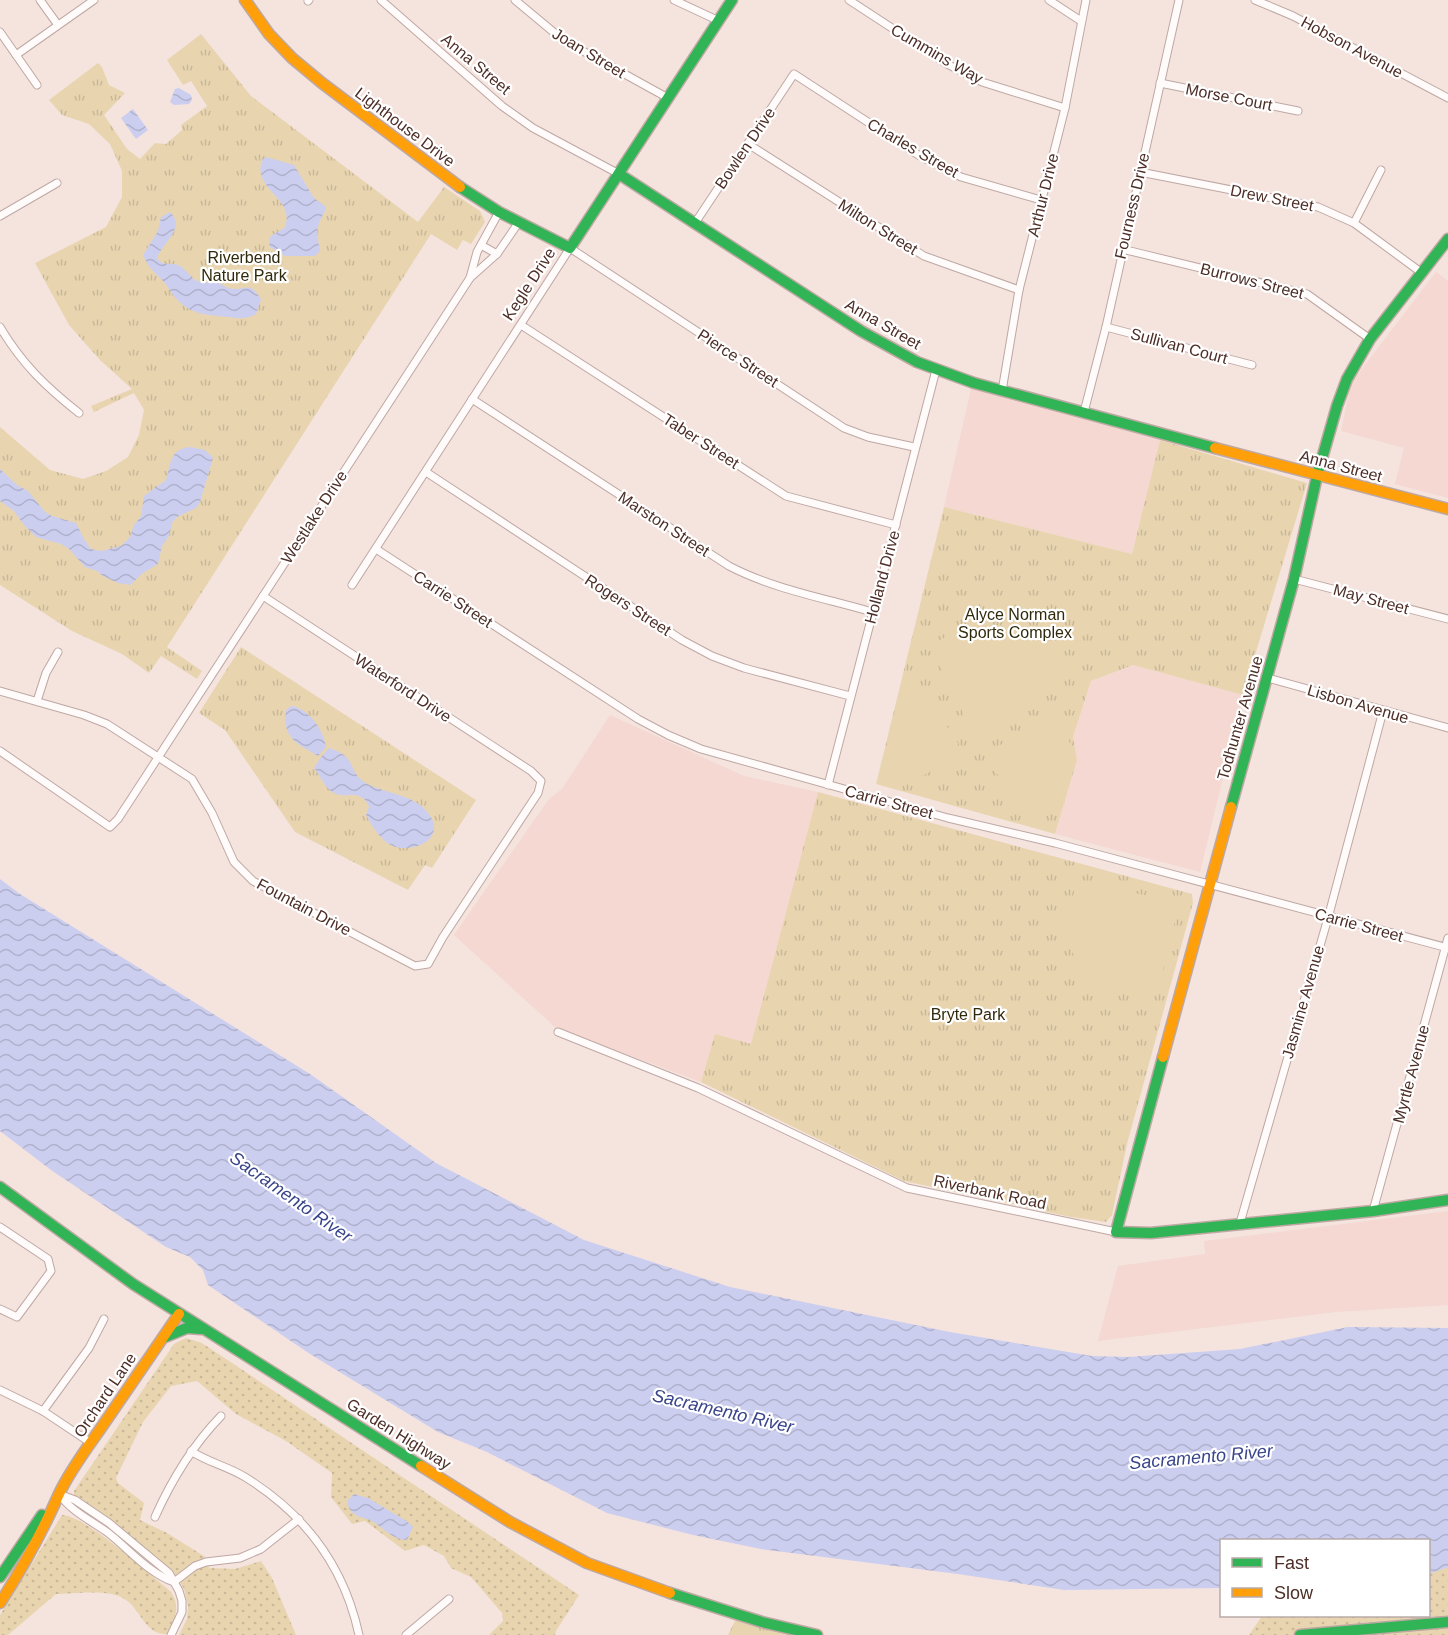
<svg xmlns="http://www.w3.org/2000/svg" width="1448" height="1635" viewBox="0 0 1448 1635" font-family="Helvetica,sans-serif">
<style>
.built{fill:#f4d8d1}
.grass{fill:url(#grass-dots)}
.park{fill:url(#park-tufts)}
.pitch{fill:#e8d5b0}
.water{fill:url(#water-waves)}
.lines{fill:none;stroke-linecap:round;stroke-linejoin:round}
.street-casing{stroke:#bea8a3;stroke-width:9}
.fast-casing{stroke:#bea8a3;stroke-width:13}
.slow-casing{stroke:#bea8a3;stroke-width:13}
.street{stroke:#fefbfa;stroke-width:7}
.fast{stroke:#30b455;stroke-width:10}
.slow{stroke:#ff9f0a;stroke-width:10}
.labels{text-anchor:middle;dominant-baseline:central;stroke-width:4.5;stroke-linejoin:round;paint-order:stroke}
.street-label{font-size:16px;fill:#4d2e27;stroke:#fff}
.park-label{font-size:16px;fill:#31290b;stroke:#fff}
.water-label{font-size:18px;font-style:italic;fill:#39458b;stroke:#fff}
</style>
<defs>
<pattern id="grass-dots" width="8" height="8" patternUnits="userSpaceOnUse" patternTransform="scale(1.5)"><rect width="8" height="8" fill="#e8d5b0"/><path d="M2 2h.1M6 6h.1" fill="none" stroke="#c9b797" stroke-width="1.8" stroke-linecap="round"/></pattern>
<pattern id="park-tufts" width="24" height="20" patternUnits="userSpaceOnUse" patternTransform="scale(1.5)"><rect width="24" height="20" fill="#e8d5b0"/><path d="M3 7l-1-3M5 7V3M7 7l1-3M15 17l-1-3M17 17v-4M19 17l1-3" fill="none" stroke="#c9b797"/></pattern>
<pattern id="water-waves" width="16" height="10" patternUnits="userSpaceOnUse" patternTransform="scale(1.5)"><rect width="16" height="10" fill="#cbceef"/><path d="M0 5q4-4 8 0t8 0" fill="none" stroke="#b0b1cd"/></pattern>
</defs>
<rect width="100%" height="100%" fill="#f5e3de"/>
<g class="built">
<polygon points="1436,272 1448,281 1448,498 1395,484 1404,448 1341,431 1351,383"/>
<polygon points="971,389 1160,440 1132,554 944,507"/>
<polygon points="1133,665 1243,695 1200,872 1055,834 1077,760 1073,737 1091,681"/>
<polygon points="610,715 744,776 818,792 751,1045 715,1034 701,1082 556,1028 454,935 549,799 562,789"/>
<polygon points="1448,1211 1448,1305 1336,1312 1098,1341 1118,1266 1205,1254 1204,1241"/>
</g>
<g class="grass">
<polygon points="186,1338 202,1343 579,1595 556,1631 555,1635 489,1635 503,1621 502,1613 471,1577 451,1568 444,1556 424,1545 405,1551 365,1521 352,1524 331,1497 332,1473 286,1441 236,1414 197,1381 171,1386 143,1422 116,1478 118,1483 144,1503 140,1520 167,1533 207,1558 209,1568 235,1569 261,1561 272,1578 296,1635 179,1635 187,1619 188,1606 184,1589 173,1571 124,1531 78,1499 74,1495 74,1491 174,1344"/>
<path d="M 62,1515 C 85,1515 151,1575 171,1592 C 181,1607 175,1620 167,1634 C 145,1635 141,1610 126,1600 C 111,1588 74,1594 56,1594 L 8,1635 L 0,1635 L 0,1615 Z"/>
<polygon points="1448,1556 1448,1635 1249,1635 1262,1616 1428,1616 1429,1558"/>
</g>
<g class="park">
<polygon points="201,34 251,96 418,222 444,187 480,211 485,222 471,244 463,240 457,250 431,234 167,647 202,671 197,679 161,656 149,673 122,654 72,631 0,585 0,427 50,470 83,479 106,471 128,457 139,435 144,410 134,393 94,412 91,406 132,389 100,360 69,325 35,263 106,227 122,197 122,171 110,144 89,124 62,115 49,100 98,63 102,67 109,85 125,93 104,115 127,149 140,159 155,143 166,144 182,130 181,125 207,106 191,81 183,85 167,60"/>
<polygon points="1160,440 1307,483 1243,695 1133,665 1091,681 1073,737 1077,760 1055,834 876,784 944,507 1132,554"/>
<polygon points="241,647 476,800 432,868 425,865 408,890 295,832 225,730 199,713"/>
<polygon points="818,792 1192,894 1193,903 1127,1144 1112,1215 1106,1222 1071,1217 904,1181 701,1082 715,1034 751,1044"/>
<polygon points="736,1619 796,1635 728,1635"/>
</g>
<g class="pitch">
<path d="M 984,624 C 1034,628 1036,638 1066,674 L 1058,685 L 987,736 L 973,733 L 932,651 L 936,642 L 962,628 Z"/>
<polygon points="910,672 958,743 955,757 940,767 900,786 878,782 900,695"/>
<path d="M 1059,711 C 1062,724 1069,738 1072,751 C 1078,781 1061,807 1037,822 L 989,764 L 993,749 Z"/>
<path d="M 1077,882 L 1175,901 L 1178,908 L 1159,988 C 1147,989 1123,994 1112,990 C 1079,980 1067,944 1061,914 L 1068,913 Z"/>
</g>
<g class="water">
<polygon points="179,88 191,95 192,100 189,104 174,105 170,102 175,89"/>
<polygon points="133,109 148,130 136,139 121,118"/>
<path d="M 266,157 L 294,165 L 314,198 L 325,206 L 326,210 C 315,226 317,234 320,251 L 315,256 L 285,256 L 270,247 C 266,233 278,234 285,227 C 296,197 249,189 263,159 Z"/>
<path d="M 170,212 C 187,228 162,243 157,258 C 163,267 170,262 178,265 C 186,268 190,278 197,281 C 202,283 210,282 216,282 C 221,283 224,287 229,288 C 244,293 250,278 261,300 L 256,314 C 248,319 238,319 229,317 C 207,315 189,315 174,296 C 170,291 167,285 163,281 C 154,272 148,267 143,255 L 145,252 L 158,231 L 161,217 Z"/>
<path d="M 190,447 L 205,450 L 213,458 L 200,502 L 196,508 L 177,517 L 172,523 L 169,536 L 162,546 L 158,564 L 143,573 L 130,585 L 118,583 L 103,576 L 97,571 L 85,567 L 69,549 L 61,544 L 36,537 L 24,525 L 14,511 L 0,501 L 0,469 L 17,485 L 28,491 L 45,512 L 52,516 L 76,523 L 84,539 L 91,549 L 101,551 L 121,546 L 130,537 L 134,525 L 141,516 L 144,496 L 166,480 C 171,465 169,449 190,447 Z"/>
<path d="M 291,706 C 309,708 324,731 326,747 L 318,756 C 297,743 282,739 286,710 Z"/>
<path d="M 329,748 C 358,757 347,770 364,782 C 384,795 419,793 432,819 C 443,842 409,853 393,846 C 382,842 371,825 366,815 L 369,807 C 363,789 346,798 336,794 C 325,790 321,776 314,768 L 321,757 Z"/>
<polygon points="0,879 20,894 310,1074 436,1163 584,1240 730,1287 950,1332 1092,1356 1128,1357 1240,1349 1348,1327 1448,1328 1448,1567 1432,1573 1429,1572 1428,1540 1222,1540 1221,1588 1064,1590 958,1574 761,1549 693,1535 607,1513 487,1452 438,1432 310,1354 208,1285 203,1270 190,1257 166,1247 51,1170 0,1131"/>
<path d="M 354,1494 L 368,1498 L 408,1522 L 413,1527 L 407,1540 C 392,1540 383,1527 370,1520 C 364,1518 358,1517 353,1513 C 348,1509 348,1505 348,1500 Z"/>
</g>
<g class="lines">
<defs>
<g id="street">
<polyline points="40,0 58,25"/>
<polyline points="381,0 502,106 533,128 619,174"/>
<polyline points="515,0 563,40 668,98"/>
<polyline points="674,0 719,21"/>
<polyline points="849,0 947,64 982,82 1065,108"/>
<polyline points="1049,0 1081,21"/>
<polyline points="1255,0 1293,16 1448,98"/>
<polyline points="308,1 309,0"/>
<polyline points="0,32 37,85"/>
<polyline points="16,55 94,0"/>
<polyline points="1160,83 1298,111"/>
<polyline points="748,144 924,256 1019,290"/>
<polyline points="1140,172 1318,207 1354,223 1422,273"/>
<polyline points="0,216 57,183"/>
<polyline points="695,223 794,74 920,156 961,177 1041,200"/>
<polyline points="1354,223 1381,170"/>
<polyline points="481,245 497,254"/>
<polyline points="1122,249 1307,294 1370,339"/>
<polyline points="470,278 497,254 519,222"/>
<polyline points="521,325 786,496 896,525"/>
<path d="M 0,327 C 22,364 46,387 79,413"/>
<polyline points="1106,327 1252,365"/>
<polyline points="1002,391 1019,290 1065,108 1086,0"/>
<path d="M 472,399 L 729,566 C 773,589 824,598 872,612"/>
<polyline points="1084,412 1106,327 1179,0"/>
<polyline points="426,472 682,640 712,656 744,668 850,696"/>
<polyline points="376,549 638,719 668,735 701,749 948,818 1055,843 1448,948"/>
<polyline points="1294,579 1448,619"/>
<polyline points="352,585 570,248 844,428 868,437 914,447"/>
<polyline points="1268,678 1448,728"/>
<polyline points="0,691 84,715 107,724 192,779 212,813 234,862 253,881 415,966 428,964 443,937 538,793 541,781 531,771 263,596"/>
<polyline points="37,701 46,673 58,652"/>
<polyline points="0,751 110,827 118,819 470,278 477,252 499,212"/>
<polyline points="828,785 936,370"/>
<polyline points="558,1032 698,1088 907,1188 1116,1232"/>
<polyline points="1373,1211 1448,938"/>
<polyline points="1240,1223 1328,918 1383,711"/>
<polyline points="0,1227 48,1259 51,1271 17,1317 0,1309"/>
<polyline points="0,1390 43,1411 91,1443"/>
<polyline points="43,1411 89,1348 104,1319"/>
<path d="M 191,1451 C 207,1462 227,1466 245,1477 C 305,1514 344,1565 359,1635"/>
<polyline points="59,1494 75,1500 109,1523 169,1573 179,1591 182,1601 182,1612 171,1635"/>
<path d="M 59,1494 C 71,1511 90,1520 107,1532 C 128,1548 148,1573 174,1582"/>
<path d="M 155,1517 C 172,1479 192,1446 221,1416"/>
<polyline points="174,1582 195,1566 206,1562 240,1558 261,1549 299,1519"/>
<polyline points="406,1635 449,1599"/>
</g>
<g id="fast">
<polyline points="619,174 861,331 917,362 974,383 1215,448"/>
<polyline points="460,187 499,212 570,248 732,0"/>
<polyline points="1231,807 1294,579 1317,476 1337,406 1347,379 1370,339 1448,239"/>
<polyline points="1163,1057 1116,1232 1151,1233 1373,1211 1448,1200"/>
<polyline points="0,1187 133,1284 421,1466"/>
<polyline points="165,1337 187,1328 201,1329"/>
<polyline points="0,1577 42,1515"/>
<polyline points="670,1593 762,1622 817,1635"/>
<polyline points="1300,1635 1448,1622"/>
</g>
<g id="slow">
<polyline points="245,0 269,34 292,58 322,83 460,187"/>
<polyline points="1215,448 1448,509"/>
<polyline points="1163,1057 1231,807"/>
<polyline points="421,1466 510,1522 587,1563 670,1593"/>
<path d="M 0,1603 C 22,1569 43,1530 59,1494 C 69,1472 87,1448 101,1428 C 127,1390 153,1352 179,1314"/>
</g>
</defs>
<use href="#street" class="street-casing"/>
<use href="#fast" class="fast-casing"/>
<use href="#slow" class="slow-casing"/>
<use href="#street" class="street"/>
<use href="#fast" class="fast"/>
<use href="#slow" class="slow"/>
</g>
<g class="labels">
<g class="street-label">
<text transform="translate(1352 47) rotate(28)">Hobson Avenue</text>
<text transform="translate(589 53) rotate(31)">Joan Street</text>
<text transform="translate(937 54) rotate(30)">Cummins Way</text>
<text transform="translate(476 64) rotate(40)">Anna Street</text>
<text transform="translate(1229 97) rotate(11)">Morse Court</text>
<text transform="translate(405 127) rotate(37)">Lighthouse Drive</text>
<text transform="translate(745 148) rotate(-56)">Bowlen Drive</text>
<text transform="translate(913 148) rotate(30)">Charles Street</text>
<text transform="translate(1043 195) rotate(-76)">Arthur Drive</text>
<text transform="translate(1272 198) rotate(11)">Drew Street</text>
<text transform="translate(1132 206) rotate(-77)">Fourness Drive</text>
<text transform="translate(878 227) rotate(32)">Milton Street</text>
<text transform="translate(1252 281) rotate(14)">Burrows Street</text>
<text transform="translate(529 284) rotate(-57)">Kegle Drive</text>
<text transform="translate(883 324) rotate(30)">Anna Street</text>
<text transform="translate(1179 346) rotate(15)">Sullivan Court</text>
<text transform="translate(738 358) rotate(33)">Pierce Street</text>
<text transform="translate(701 441) rotate(33)">Taber Street</text>
<text transform="translate(1341 466) rotate(15)">Anna Street</text>
<text transform="translate(314 517) rotate(-57)">Westlake Drive</text>
<text transform="translate(664 524) rotate(33)">Marston Street</text>
<text transform="translate(882 577) rotate(-75)">Holland Drive</text>
<text transform="translate(453 599) rotate(33)">Carrie Street</text>
<text transform="translate(1371 599) rotate(15)">May Street</text>
<text transform="translate(628 605) rotate(33)">Rogers Street</text>
<text transform="translate(403 688) rotate(33)">Waterford Drive</text>
<text transform="translate(1358 704) rotate(16)">Lisbon Avenue</text>
<text transform="translate(1240 718) rotate(-74)">Todhunter Avenue</text>
<text transform="translate(889 802) rotate(15)">Carrie Street</text>
<text transform="translate(304 907) rotate(28)">Fountain Drive</text>
<text transform="translate(1359 925) rotate(15)">Carrie Street</text>
<text transform="translate(1303 1002) rotate(-74)">Jasmine Avenue</text>
<text transform="translate(1411 1074) rotate(-75)">Myrtle Avenue</text>
<text transform="translate(990 1192) rotate(12)">Riverbank Road</text>
<text transform="translate(105 1395) rotate(-56)">Orchard Lane</text>
<text transform="translate(399 1434) rotate(32)">Garden Highway</text>
</g>
<g class="park-label">
<text x="244" y="257">Riverbend<tspan x="244" dy="18">Nature Park</tspan></text>
<text x="1015" y="614">Alyce Norman<tspan x="1015" dy="18">Sports Complex</tspan></text>
<text x="968" y="1014">Bryte Park</text>
</g>
<g class="water-label">
<text transform="translate(291 1197) rotate(35)">Sacramento River</text>
<text transform="translate(723 1411) rotate(13)">Sacramento River</text>
<text transform="translate(1201 1457) rotate(-5)">Sacramento River</text>
</g>
</g>
<rect x="1220" y="1539" width="210" height="78" fill="#ffffff" stroke="#b8aba9" stroke-width="1.5"/>
<rect x="1232" y="1558" width="30" height="9" fill="#30b455" stroke="#b8aba9" stroke-width="1.5"/>
<text x="1274" y="1569" font-size="18" fill="#4d2e27">Fast</text>
<rect x="1232" y="1588" width="30" height="9" fill="#ff9f0a" stroke="#b8aba9" stroke-width="1.5"/>
<text x="1274" y="1599" font-size="18" fill="#4d2e27">Slow</text>
</svg>
